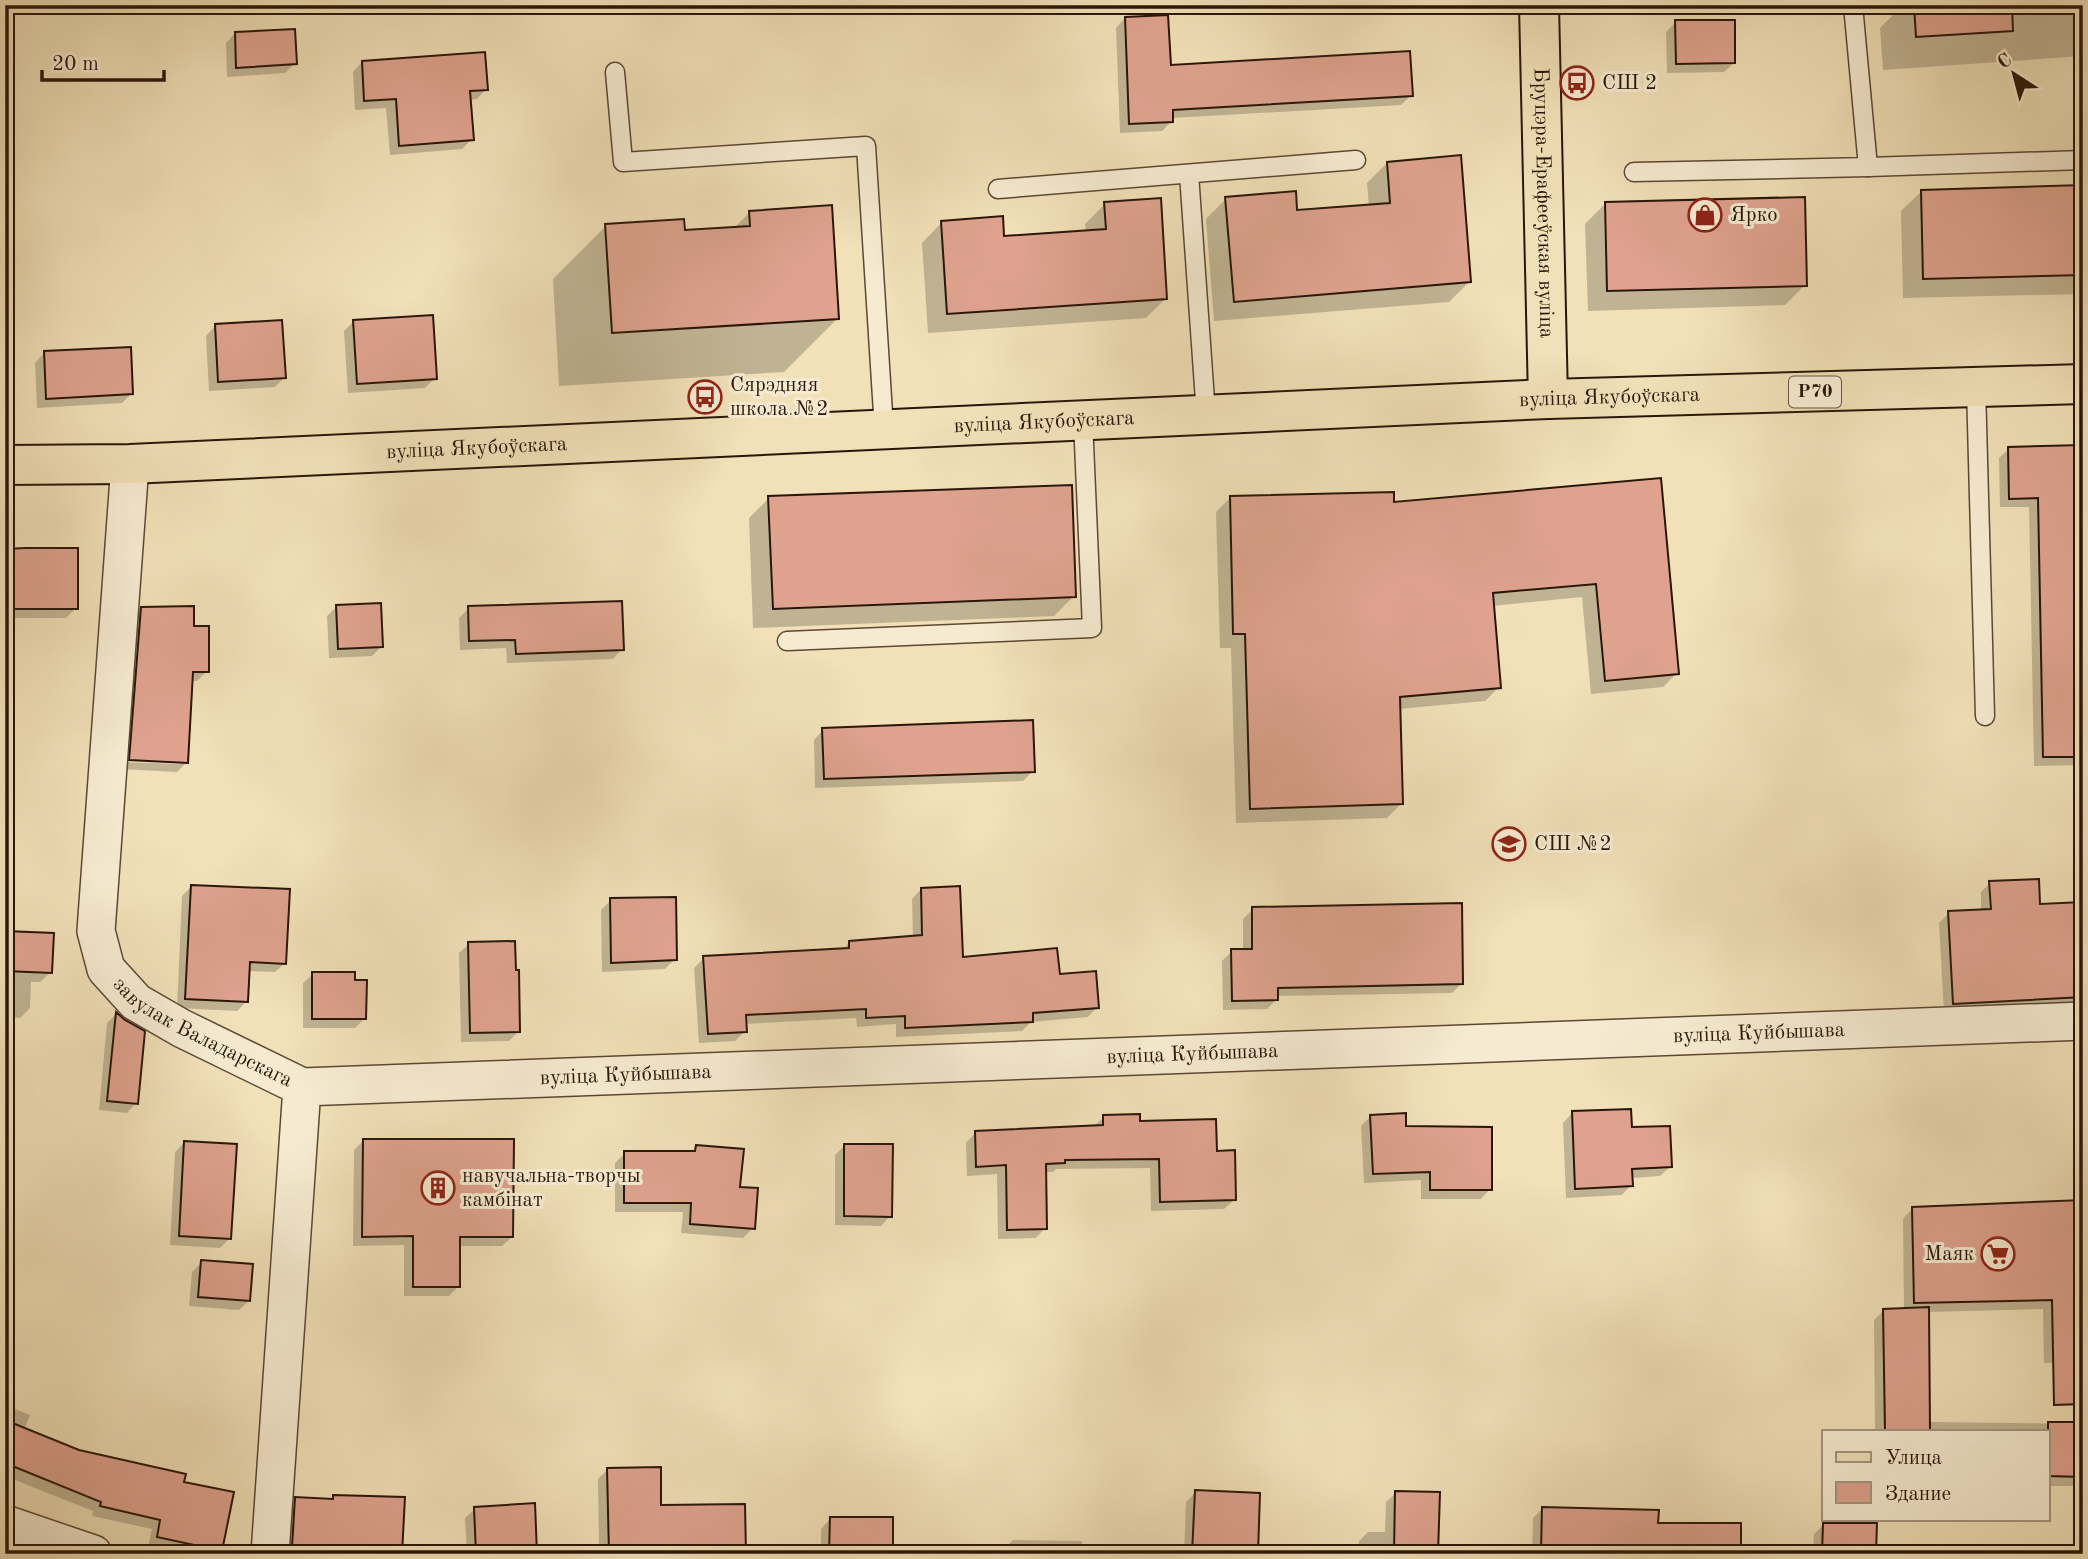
<svg xmlns="http://www.w3.org/2000/svg" width="2088" height="1559" viewBox="0 0 2088 1559" font-family="'Old Standard TT',serif">
<style>
.shadow{fill:#0003}
.building{fill:#dea28e;stroke:#2a1608;stroke-width:2}
.lines{fill:none;stroke-linecap:round;stroke-linejoin:round}
.lane-casing{stroke:#5c4834;stroke-width:21}
.street-casing{stroke:#5c4834;stroke-width:40}
.primary-casing{stroke:#2a1608;stroke-width:42}
.lane{stroke:#f6ebd1;stroke-width:18}
.street{stroke:#f6ebd1;stroke-width:37}
.primary{stroke:#f1e0b8;stroke-width:38}
.labels{text-anchor:middle;dominant-baseline:central;stroke-width:6;stroke-linejoin:round;paint-order:stroke}
.shield{fill:#f6ebd1;stroke:#675644;stroke-width:2}
.shield-label{font-size:19px;font-weight:bold;fill:#2a1608}
.poi-label{font-size:21px;fill:#2a1608;stroke:#f6ebd1;text-anchor:start}
.street-label{font-size:21px;fill:#2a1608;stroke:#f6ebd1}
</style>
<rect width="100%" height="100%" fill="#f1e0b8"/>
<filter id="stains"><feTurbulence type="fractalNoise" baseFrequency=".00286" numOctaves="4"/><feColorMatrix values="0 0 0 0 .2 0 0 0 0 .09 0 0 0 0 .02 0 0 0 .5 -.17"/></filter>
<radialGradient id="worn" r=".72"><stop offset=".6" stop-color="#630" stop-opacity="0"/><stop offset="1" stop-color="#630" stop-opacity=".3"/></radialGradient>
<g class="shadow">
<polygon points="1903,5 2083,5 2083,56 1883,70 1880,28"/>
<polygon points="1125,18 1169,67 1411,95 1401,105 1171,118 1171,122 1162,131 1120,133 1116,28"/>
<polygon points="1676,22 1734,63 1724,72 1667,73 1666,32"/>
<polygon points="235,33 295,63 285,73 227,77 226,43"/>
<polygon points="362,62 486,89 477,99 469,100 472,139 462,149 390,155 386,108 355,110 353,72"/>
<polygon points="1387,163 1469,282 1449,302 1214,321 1206,219 1226,199 1296,212 1369,207 1367,183"/>
<polygon points="2083,187 2083,294 1903,298 1901,211 1922,191"/>
<polygon points="1105,204 1166,298 1146,318 928,333 922,243 942,222 1003,238 1086,232 1085,224"/>
<polygon points="1605,204 1805,285 1785,305 1588,311 1585,224"/>
<polygon points="750,212 837,319 784,372 559,386 553,279 606,226 683,232 733,229"/>
<polygon points="354,321 435,378 425,388 348,393 344,331"/>
<polygon points="215,326 284,378 275,387 209,391 206,336"/>
<polygon points="44,353 131,394 122,403 37,408 35,363"/>
<polygon points="2083,447 2083,765 2034,766 2029,507 2000,507 1999,458 2009,449"/>
<polygon points="1660,479 1677,673 1663,687 1591,694 1582,597 1492,606 1499,687 1485,701 1398,709 1401,804 1387,818 1236,823 1231,648 1220,648 1216,512 1230,498 1392,504"/>
<polygon points="769,498 1074,596 1054,616 753,628 749,518"/>
<polygon points="5,550 76,608 66,618 5,618"/>
<polygon points="337,606 381,647 372,656 329,658 327,616"/>
<polygon points="141,608 193,628 207,671 197,681 191,681 187,762 177,772 121,769 121,762 180,764 180,761 121,758 132,618"/>
<polygon points="469,608 622,649 613,659 507,663 506,648 460,650 459,618"/>
<polygon points="823,730 1033,771 1023,781 815,788 814,740"/>
<polygon points="1990,883 2038,906 2083,904 2083,1006 1944,1013 1939,923 1949,913 1981,911 1981,892"/>
<polygon points="192,886 285,963 275,972 248,971 247,1001 237,1011 177,1008 182,896"/>
<polygon points="921,889 961,959 1058,976 1097,1007 1088,1017 1031,1022 1022,1031 896,1037 896,1024 857,1027 856,1018 745,1024 745,1031 735,1041 699,1043 694,968 704,958 842,950 850,942 913,938 912,899"/>
<polygon points="611,900 675,959 665,969 602,972 601,910"/>
<polygon points="1253,909 1462,983 1452,993 1276,996 1277,999 1267,1009 1223,1010 1222,961 1232,951 1243,951 1243,919"/>
<polygon points="5,932 50,973 40,982 31,982 30,1008 20,1018 5,1017"/>
<polygon points="469,944 519,1031 509,1041 461,1042 459,953"/>
<polygon points="313,974 365,1018 355,1028 303,1028 303,983"/>
<polygon points="116,1014 136,1103 127,1113 99,1110 107,1023"/>
<polygon points="1572,1113 1630,1129 1670,1167 1660,1176 1631,1178 1631,1185 1622,1195 1566,1198 1563,1123"/>
<polygon points="1371,1116 1490,1189 1481,1199 1421,1199 1421,1180 1364,1183 1361,1126"/>
<polygon points="1104,1117 1138,1123 1215,1153 1234,1200 1224,1209 1151,1211 1150,1168 1056,1169 1053,1172 1044,1172 1045,1228 1036,1238 998,1239 997,1174 967,1176 966,1143 975,1133 1093,1127"/>
<polygon points="363,1141 512,1237 502,1246 458,1246 459,1286 449,1296 404,1296 404,1245 353,1246 354,1150"/>
<polygon points="184,1143 230,1238 220,1248 170,1245 175,1152"/>
<polygon points="845,1145 890,1216 881,1226 835,1225 835,1155"/>
<polygon points="697,1147 739,1189 753,1228 743,1238 681,1233 683,1212 615,1212 615,1163 625,1153 691,1152"/>
<polygon points="2083,1203 2083,1362 2044,1363 2043,1309 1928,1312 1929,1422 2083,1424 2083,1486 2048,1486 2048,1431 1875,1431 1874,1320 1884,1310 1904,1310 1903,1219 1912,1209"/>
<polygon points="202,1262 249,1301 239,1310 189,1306 192,1272"/>
<polygon points="5,1405 30,1415 24,1430 79,1452 182,1483 220,1550 217,1554 181,1554 148,1547 152,1529 92,1516 93,1511 5,1476"/>
<polygon points="608,1469 660,1507 744,1554 599,1554 598,1479"/>
<polygon points="1196,1492 1256,1554 1184,1554 1186,1502"/>
<polygon points="1396,1493 1437,1554 1358,1554 1359,1541 1368,1532 1385,1532 1386,1502"/>
<polygon points="334,1497 400,1554 283,1554 286,1509 296,1499 329,1501"/>
<polygon points="475,1509 536,1554 467,1554 465,1518"/>
<polygon points="1542,1509 1657,1525 1739,1554 1532,1554 1533,1518"/>
<polygon points="830,1519 891,1554 821,1554 821,1529"/>
<polygon points="1824,1524 1874,1554 1813,1554 1814,1534"/>
<polygon points="1013,1540 1082,1541 1082,1554 1003,1554 1003,1550"/>
</g>
<g class="building">
<polygon points="1914,5 2012,5 2013,31 1916,37"/>
<polygon points="1168,15 1171,65 1410,51 1413,96 1173,110 1173,122 1129,124 1125,17"/>
<polygon points="1675,20 1735,20 1735,63 1676,64"/>
<polygon points="295,29 297,64 236,68 235,32"/>
<polygon points="485,52 488,90 470,91 474,140 399,146 396,99 364,101 362,61"/>
<polygon points="1461,155 1471,282 1234,302 1225,197 1296,191 1297,210 1390,203 1387,162"/>
<polygon points="2083,185 2083,275 1923,279 1921,190"/>
<polygon points="1805,197 1807,286 1607,291 1605,202"/>
<polygon points="1161,198 1167,299 947,314 941,221 1003,216 1004,236 1106,229 1104,202"/>
<polygon points="832,205 839,319 612,333 605,224 684,219 685,230 750,226 749,211"/>
<polygon points="433,315 437,379 357,384 353,320"/>
<polygon points="282,320 286,378 218,382 215,324"/>
<polygon points="131,347 133,394 46,399 44,351"/>
<polygon points="2083,445 2083,757 2043,757 2038,498 2009,499 2008,447"/>
<polygon points="1661,478 1679,674 1605,681 1596,584 1493,593 1501,688 1400,697 1403,804 1250,809 1245,634 1233,634 1230,496 1394,492 1394,502"/>
<polygon points="1072,485 1076,597 773,609 768,496"/>
<polygon points="25,548 78,548 78,609 5,609 5,549"/>
<polygon points="622,601 624,650 516,654 515,640 469,641 468,606"/>
<polygon points="381,603 383,647 338,649 336,605"/>
<polygon points="194,606 194,626 209,626 209,672 193,672 188,763 129,760 141,607"/>
<polygon points="1033,720 1035,772 824,779 822,728"/>
<polygon points="2039,879 2040,904 2083,902 2083,997 1953,1004 1948,911 1991,909 1989,881"/>
<polygon points="191,885 290,889 286,964 250,962 248,1002 185,999"/>
<polygon points="960,886 963,957 1057,948 1060,974 1096,971 1099,1008 1033,1013 1033,1022 905,1028 905,1016 866,1018 866,1009 746,1015 747,1032 708,1034 703,956 849,948 849,941 922,935 921,888"/>
<polygon points="676,897 677,960 611,963 610,898"/>
<polygon points="1462,903 1463,984 1278,988 1278,1000 1232,1001 1231,949 1252,949 1252,907"/>
<polygon points="5,931 54,933 52,973 5,971"/>
<polygon points="515,941 516,970 519,970 520,1032 470,1033 468,942"/>
<polygon points="312,972 355,972 355,980 367,980 366,1019 312,1019"/>
<polygon points="116,1012 125,1020 145,1031 138,1104 107,1101"/>
<polygon points="1631,1109 1632,1127 1670,1126 1672,1167 1632,1169 1633,1186 1575,1189 1572,1111"/>
<polygon points="1406,1113 1406,1126 1492,1127 1492,1190 1430,1190 1430,1172 1373,1174 1370,1115"/>
<polygon points="1140,1114 1140,1121 1216,1119 1217,1151 1235,1150 1236,1200 1160,1202 1159,1159 1065,1160 1065,1163 1046,1164 1047,1229 1007,1230 1006,1165 976,1167 975,1131 1103,1125 1103,1115"/>
<polygon points="363,1139 514,1139 513,1237 460,1237 460,1287 413,1287 413,1236 362,1237"/>
<polygon points="184,1141 237,1144 231,1239 179,1236"/>
<polygon points="844,1144 893,1144 892,1217 844,1216"/>
<polygon points="696,1145 744,1149 740,1187 758,1188 755,1229 690,1224 691,1203 624,1203 624,1151 695,1151"/>
<polygon points="2083,1200 2083,1404 2054,1405 2052,1300 1914,1303 1912,1207"/>
<polygon points="201,1260 253,1264 250,1301 198,1297"/>
<polygon points="1929,1307 1930,1431 1885,1431 1883,1309"/>
<polygon points="5,1420 79,1450 186,1474 184,1482 234,1492 222,1551 157,1537 160,1520 100,1506 101,1502 5,1463"/>
<polygon points="2048,1422 2083,1422 2083,1477 2048,1476"/>
<polygon points="661,1467 661,1505 745,1504 746,1554 609,1554 607,1468"/>
<polygon points="1195,1490 1260,1493 1258,1554 1192,1554"/>
<polygon points="1395,1491 1440,1492 1438,1554 1394,1554"/>
<polygon points="333,1495 405,1497 402,1554 332,1554 332,1549 292,1547 295,1497 333,1499"/>
<polygon points="535,1503 537,1554 476,1554 474,1507"/>
<polygon points="1542,1507 1659,1510 1658,1523 1741,1523 1741,1554 1560,1554 1560,1552 1541,1552"/>
<polygon points="830,1517 893,1517 893,1554 829,1554"/>
<polygon points="1823,1523 1877,1523 1876,1554 1822,1554"/>
</g>
<g class="lines">
<defs>
<g id="lane">
<polyline points="615,72 623,162 866,146 884,429"/>
<polyline points="1868,167 2083,160"/>
<polyline points="1634,172 1868,167 1853,5"/>
<polyline points="1189,174 1206,415"/>
<polyline points="998,189 1356,160"/>
<polyline points="1976,387 1985,716"/>
<polyline points="787,641 1092,628 1083,420"/>
</g>
<g id="street">
<path id="s1" d="M 130,464 L 96,931 L 106,969 L 136,1002 L 181,1028 L 302,1087 L 270,1554"/>
<path id="s2" d="M 302,1087 L 2083,1021"/>
<polyline points="5,1524 93,1554"/>
</g>
<g id="primary">
<path id="s3" d="M 1539,5 L 1548,399"/>
<path id="s4" d="M 5,465 L 130,464 L 1548,399 L 2083,384"/>
</g>
</defs>
<use href="#lane" class="lane-casing"/>
<use href="#street" class="street-casing"/>
<use href="#primary" class="primary-casing"/>
<use href="#lane" class="lane"/>
<use href="#street" class="street"/>
<use href="#primary" class="primary"/>
</g>
<defs>
<symbol id="bus-ring" viewBox="-11 -11 22 22"><circle r="9.5" fill="#f6ebd1" stroke="#8f2418" stroke-width="1.5"/><path d="M-5-6H5V4H4V6H2V4H-2V6H-4V4H-5ZM-3.5-4V0h7V-4ZM-3.5 1.2v1.5H-2V1.2ZM2 1.2v1.5H3.5V1.2Z" fill="#8f2418"/></symbol>
<symbol id="shop-ring" viewBox="-11 -11 22 22"><circle r="9.5" fill="#f6ebd1" stroke="#8f2418" stroke-width="1.5"/><path d="M-5-2.5h2.3a2.7 3.5 0 0 1 5.4 0H5L5.5 6h-11ZM-1.5-2.5h3a1.5 2.3 0 0 0-3 0Z" fill="#8f2418"/></symbol>
<symbol id="school-ring" viewBox="-11 -11 22 22"><circle r="9.5" fill="#f6ebd1" stroke="#8f2418" stroke-width="1.5"/><path d="M0-5L7-2L0 1L-7-2ZM-4 1L0 2.5L4 1V4Q0 6-4 4Z" fill="#8f2418"/></symbol>
<symbol id="building-ring" viewBox="-11 -11 22 22"><circle r="9.5" fill="#f6ebd1" stroke="#8f2418" stroke-width="1.5"/><path d="M-4-6H4V6H1V3H-1V6H-4ZM-2.5-4.3h1.7v1.8h-1.7ZM.8-4.3h1.7v1.8H.8ZM-2.5-1h1.7V.8h-1.7ZM.8-1h1.7V.8H.8Z" fill="#8f2418"/></symbol>
<symbol id="supermarket-ring" viewBox="-11 -11 22 22"><circle r="9.5" fill="#f6ebd1" stroke="#8f2418" stroke-width="1.5"/><path d="M-6-5.5h2.5l.6 2H6L4.5 2H-2.5L-4.4-4H-6ZM-1.5 3.2a1.3 1.3 0 1 0 .1 0ZM3 3.2a1.3 1.3 0 1 0 .1 0Z" fill="#8f2418"/></symbol>
</defs>
<g fill-rule="evenodd">
<use href="#bus-ring" x="1558" y="64" width="38" height="38"/>
<use href="#shop-ring" x="1686" y="196" width="38" height="38"/>
<use href="#bus-ring" x="686" y="378" width="38" height="38"/>
<use href="#school-ring" x="1490" y="825" width="38" height="38"/>
<use href="#building-ring" x="419" y="1169" width="38" height="38"/>
<use href="#supermarket-ring" x="1979" y="1235" width="38" height="38"/>
</g>
<g class="labels">
<rect class="shield" x="1789" y="376.5" width="52" height="31" rx="5"/>
<g class="shield-label">
<text x="1815" y="392">Р70</text>
</g>
<g class="poi-label">
<text x="1602" y="83">СШ 2</text>
<text x="1730" y="215">Ярко</text>
<text x="730" y="385">Сярэдняя<tspan x="730" dy="24">школа №2</tspan></text>
<text x="1534" y="844">СШ №2</text>
<text x="462" y="1176">навучальна-творчы<tspan x="462" dy="24">камбінат</tspan></text>
<text x="1974" y="1254" text-anchor="end">Маяк</text>
</g>
<g class="street-label">
<text stroke="none"><textPath href="#s3" startOffset="198">Бруцэра-Ерафееўская вуліца</textPath></text>
<text stroke="none"><textPath href="#s4" startOffset="1606">вуліца Якубоўскага</textPath></text>
<text stroke="none"><textPath href="#s4" startOffset="1040">вуліца Якубоўскага</textPath></text>
<text stroke="none"><textPath href="#s4" startOffset="472">вуліца Якубоўскага</textPath></text>
<text stroke="none"><textPath href="#s1" startOffset="625">завулак Валадарскага</textPath></text>
<text stroke="none"><textPath href="#s2" startOffset="1458">вуліца Куйбышава</textPath></text>
<text stroke="none"><textPath href="#s2" startOffset="891">вуліца Куйбышава</textPath></text>
<text stroke="none"><textPath href="#s2" startOffset="324">вуліца Куйбышава</textPath></text>
</g>
</g>
<rect width="2088" height="1559" fill="none" stroke="#f1e0b8" stroke-width="28"/>
<rect x="7" y="7" width="2074" height="1545" fill="none" stroke="#2a1608" stroke-width="3.5"/>
<rect x="14" y="14" width="2060" height="1531" fill="none" stroke="#2a1608" stroke-width="2"/>
<rect x="1822" y="1430" width="228" height="91" fill="#f6ebd1" stroke="#a49681" stroke-width="2"/>
<rect x="1836" y="1452" width="35" height="10" fill="#f1e0b8" stroke="#a49681" stroke-width="2"/>
<text x="1885" y="1464" font-size="21" fill="#2a1608">Улица</text>
<rect x="1836" y="1482" width="35" height="21" fill="#dea28e" stroke="#a49681" stroke-width="2"/>
<text x="1885" y="1500" font-size="21" fill="#2a1608">Здание</text>
<g transform="translate(2014 74) rotate(324)" stroke="#f6ebd1" stroke-width="5" paint-order="stroke">
<path d="M0-5L12 26L0 18L-12 26Z" fill="#2a1608"/>
<text y="-10" font-size="19" font-weight="bold" text-anchor="middle" fill="#2a1608">С</text>
</g>
<path d="M42 70v10h122v-10" fill="none" stroke="#2a1608" stroke-width="3.5"/>
<text x="52" y="70" font-size="21" fill="#2a1608" stroke="#f6ebd1" stroke-width="5" paint-order="stroke">20 m</text>
<rect width="100%" height="100%" filter="url(#stains)"/>
<rect width="100%" height="100%" fill="url(#worn)"/>
</svg>
